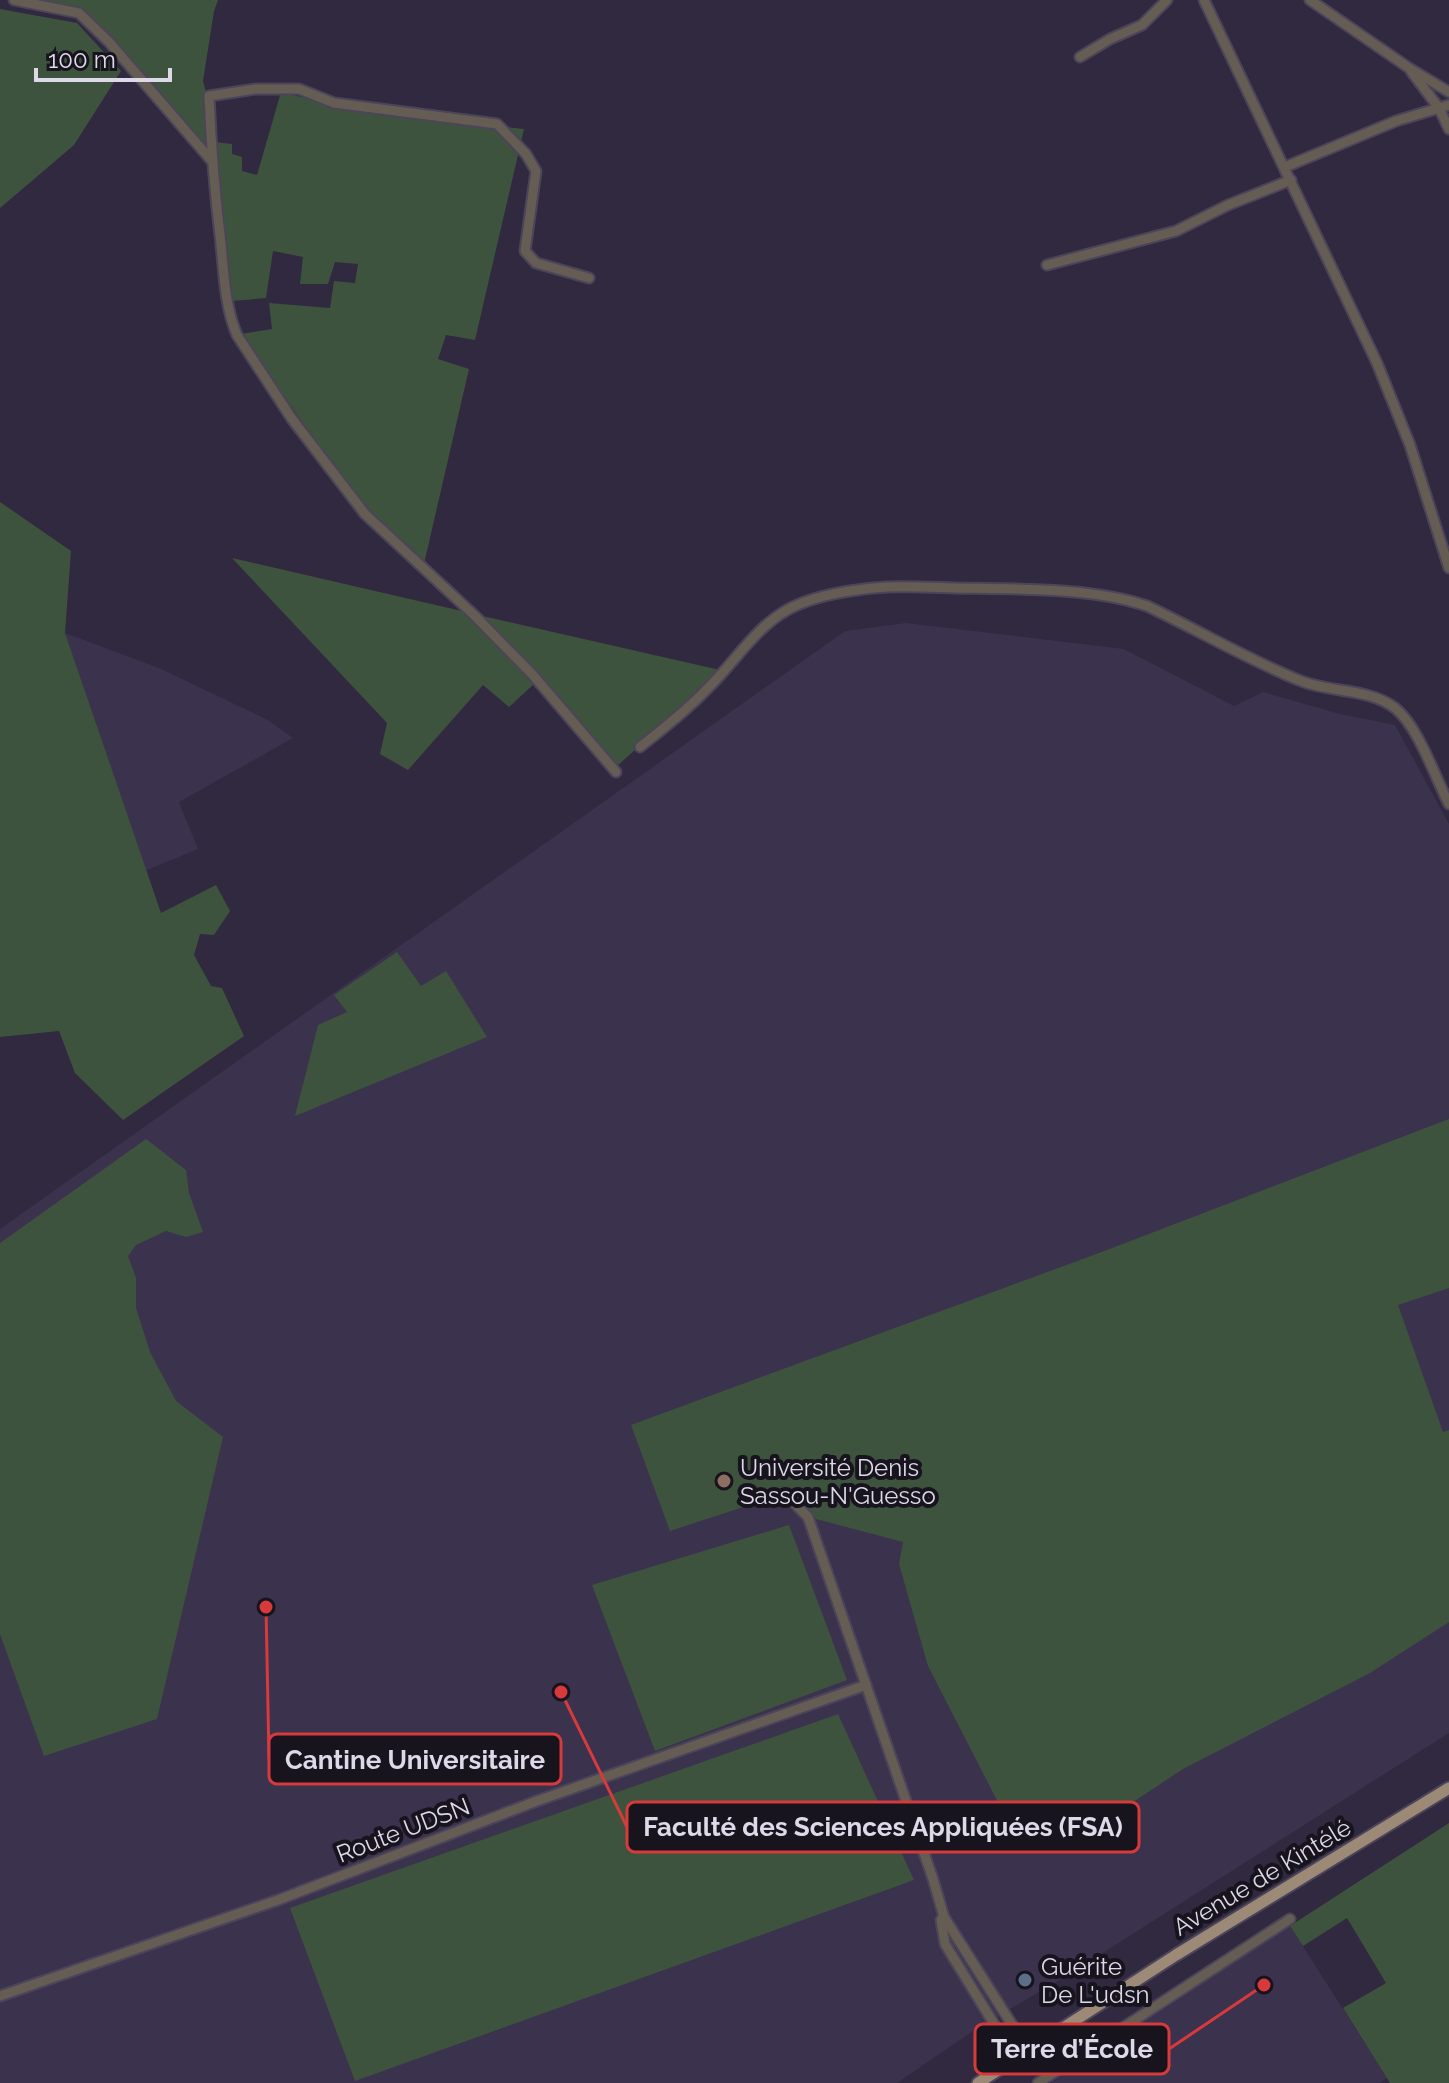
<svg xmlns="http://www.w3.org/2000/svg" width="1449" height="2083" viewBox="0 0 1449 2083" font-family="Raleway,sans-serif">
<style>
.built{fill:#3b324e}
.green{fill:#3e533e}
.lines{fill:none;stroke-linecap:round;stroke-linejoin:round}
.minor-casing{stroke:#4c455a;stroke-width:13}
.major-casing{stroke:#4c455a;stroke-width:15}
.minor{stroke:#655c53;stroke-width:9}
.major{stroke:#9c8a77;stroke-width:11}
.education-dot{fill:#8d6e63;stroke:#17141e;stroke-width:3}
.service-dot{fill:#5c6f8a;stroke:#17141e;stroke-width:3}
.labels{text-anchor:middle;dominant-baseline:central;stroke-width:8;stroke-linejoin:round;paint-order:stroke}
.poi-label{font-size:24px;fill:#ddd9e8;stroke:#17141e;text-anchor:start}
.street-label{font-size:24px;fill:#ddd9e8;stroke:#17141e}
.leader{fill:none;stroke:#d73a3b;stroke-width:3}
.callout-dot{fill:#d73a3b;stroke:#17141e;stroke-width:3}
.callout{fill:#17141e;stroke:#d73a3b;stroke-width:3}
.callout-label{font-size:26px;text-anchor:middle;font-weight:bold;fill:#ddd9e8}
</style>
<rect width="100%" height="100%" fill="#30293f"/>
<g class="built">
<polygon points="906,623 1124,649 1234,706 1263,692 1340,714 1395,725 1449,824 1449,1733 1068,1975 976,2029 897,2083 0,2083 0,1229 845,631"/>
<polygon points="65,633 159,668 268,720 293,738 179,802 198,849 145,871"/>
<polygon points="1290,1926 1387,2078 1379,2083 1051,2083"/>
</g>
<g class="green">
<polygon points="47,0 218,0 214,11 203,81 207,96 211,158 80,11 46,4"/>
<polygon points="0,9 77,23 121,71 74,145 0,208"/>
<polygon points="281,92 353,110 524,129 475,340 446,335 438,359 469,369 424,564 383,526 347,486 241,334 272,329 269,303 330,308 334,281 355,283 358,264 335,262 328,284 300,284 303,257 273,251 266,298 232,301 214,142 232,144 232,154 242,157 242,171 257,175"/>
<polygon points="0,502 71,551 65,633 161,913 216,885 230,911 214,935 200,934 194,955 211,986 222,988 244,1036 123,1120 75,1073 59,1031 0,1037"/>
<polygon points="232,558 466,612 499,642 534,684 509,707 483,685 408,770 380,754 387,723"/>
<polygon points="478,615 720,670 708,685 617,766"/>
<polygon points="397,952 421,986 446,971 487,1037 295,1116 318,1025 347,1012 334,995"/>
<polygon points="1449,1119 1449,1288 1398,1305 1443,1432 1449,1430 1449,1622 1370,1673 1183,1769 1085,1834 1024,1853 928,1666 899,1564 903,1542 816,1519 799,1499 771,1498 670,1531 631,1425 1099,1253"/>
<polygon points="146,1139 186,1170 189,1193 203,1232 186,1237 166,1231 136,1245 128,1256 136,1278 136,1308 150,1352 176,1401 223,1437 157,1719 44,1756 0,1634 0,1243"/>
<polygon points="789,1525 847,1680 655,1751 592,1585"/>
<polygon points="838,1714 914,1880 355,2081 290,1908"/>
<polygon points="1449,1823 1449,2083 1390,2083 1343,2008 1386,1983 1347,1918 1303,1946 1290,1926"/>
</g>
<g class="lines">
<defs>
<g id="minor">
<polyline points="14,0 79,13 109,42 211,160"/>
<polyline points="1204,0 1377,363 1410,445 1449,568"/>
<polyline points="1310,0 1409,68 1449,92"/>
<polyline points="1080,57 1110,39 1142,25 1167,0"/>
<polyline points="1411,71 1439,108 1449,129"/>
<polyline points="1285,167 1396,121 1449,105"/>
<polyline points="1047,265 1176,231 1228,205 1291,180"/>
<path d="M 589,278 L 536,263 L 525,251 L 536,171 L 526,154 L 497,124 L 334,103 L 299,89 L 256,89 L 209,96 C 211,145 215,195 221,244 C 224,275 225,307 237,335 L 292,419 L 365,514 L 473,614 L 532,674 L 616,772"/>
<path d="M 640,747 C 664,728 688,709 709,687 C 734,663 755,628 787,610 C 807,599 834,593 857,590 C 888,585 922,587 954,588 C 1011,589 1093,587 1147,606 C 1198,630 1248,660 1301,681 C 1331,693 1369,688 1395,708 C 1418,726 1435,777 1449,804"/>
<polyline points="796,1505 808,1517 933,1879 944,1917 1028,2050"/>
<polyline points="944,1917 941,1920 945,1944 1015,2058"/>
<polyline points="0,1996 278,1900 534,1802 866,1685"/>
<polyline points="1038,2083 1290,1919"/>
</g>
<polyline id="major" points="978,2083 1176,1955 1449,1788"/>
</defs>
<use href="#minor" class="minor-casing"/>
<use href="#major" class="major-casing"/>
<use href="#minor" class="minor"/>
<use href="#major" class="major"/>
</g>
<circle class="education-dot" cx="724" cy="1481" r="8"/>
<circle class="service-dot" cx="1025" cy="1980" r="8"/>
<g class="labels">
<g class="poi-label">
<text x="740" y="1467">Université Denis<tspan x="740" dy="28">Sassou-N'Guesso</tspan></text>
<text x="1041" y="1966">Guérite<tspan x="1041" dy="28">De L'udsn</tspan></text>
</g>
<g class="street-label">
<text transform="translate(403 1830) rotate(-21)">Route UDSN</text>
<text transform="translate(1262 1877) rotate(-31)">Avenue de Kintélé</text>
</g>
</g>
<path class="leader" d="M266 1607L269 1759M561 1692L627 1827M1264 1985L1169 2049"/>
<g class="callout-dot">
<circle cx="266" cy="1607" r="8"/>
<circle cx="561" cy="1692" r="8"/>
<circle cx="1264" cy="1985" r="8"/>
</g>
<g class="callout">
<rect x="269" y="1734" width="292" height="50" rx="8"/>
<rect x="627" y="1802" width="512" height="50" rx="8"/>
<rect x="975" y="2024" width="194" height="50" rx="8"/>
</g>
<g class="callout-label">
<text x="415" y="1769">Cantine Universitaire</text>
<text x="883" y="1836">Faculté des Sciences Appliquées (FSA)</text>
<text x="1072" y="2058">Terre d’École</text>
</g>
<path d="M36 68v12h134v-12" fill="none" stroke="#ddd9e8" stroke-width="4"/>
<text x="48" y="68" font-size="24" fill="#ddd9e8" stroke="#17141e" stroke-width="6" paint-order="stroke">100 m</text>
</svg>
